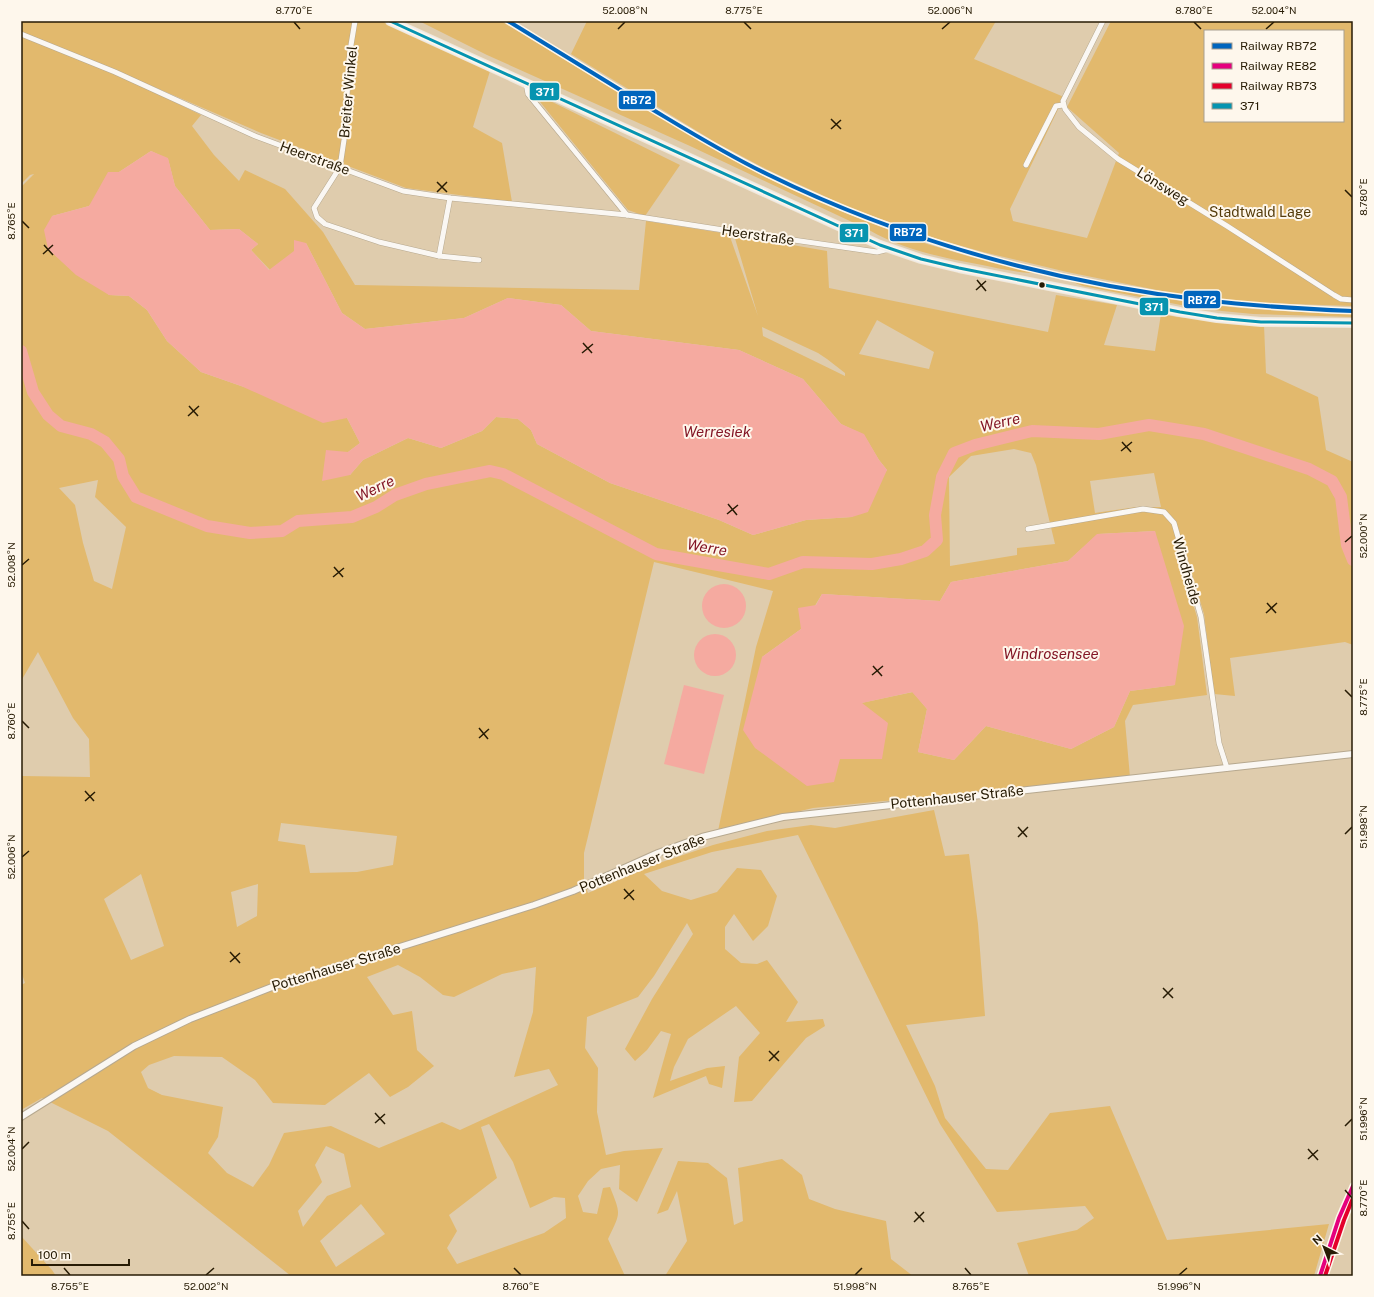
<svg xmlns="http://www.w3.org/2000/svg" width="1374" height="1297" viewBox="0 0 1374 1297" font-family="'Public Sans',sans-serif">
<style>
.green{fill:#e2b96d;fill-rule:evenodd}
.water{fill:#f5aaa0}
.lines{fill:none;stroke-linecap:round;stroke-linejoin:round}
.river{stroke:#f5aaa0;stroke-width:12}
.minor-casing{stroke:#b6a88f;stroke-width:6}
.tertiary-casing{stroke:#b6a88f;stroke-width:8}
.primary-casing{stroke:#f1e8da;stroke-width:10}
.minor{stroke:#faf7f3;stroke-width:5}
.tertiary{stroke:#faf7f3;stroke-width:6}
.primary{stroke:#efeeed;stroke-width:8}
.bus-1-casing{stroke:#fef7ec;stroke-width:6}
.bus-1{stroke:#0694b0;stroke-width:3}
.rail-1-casing{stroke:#fef7ec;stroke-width:7}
.rail-2-casing{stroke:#fef7ec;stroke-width:7}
.rail-3-casing{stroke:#fef7ec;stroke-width:7}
.rail-1{stroke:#0065bd;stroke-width:4}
.rail-2{stroke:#e5007d;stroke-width:4}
.rail-3{stroke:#e4002b;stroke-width:4}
.ticks{fill:none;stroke:#271b04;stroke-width:1.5}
.bus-dot{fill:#271b04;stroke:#fef7ec;stroke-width:1.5}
.labels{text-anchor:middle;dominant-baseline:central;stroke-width:4;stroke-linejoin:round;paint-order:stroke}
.street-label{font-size:14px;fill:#271b04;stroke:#fef7ec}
.park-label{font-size:14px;fill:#553c0b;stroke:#fef7ec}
.water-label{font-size:15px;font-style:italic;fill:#831625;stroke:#fef7ec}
.line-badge{stroke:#fef7ec;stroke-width:1.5}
.badge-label{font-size:11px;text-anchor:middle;font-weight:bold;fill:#fff}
.neatline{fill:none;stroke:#271b04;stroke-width:1.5}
.ticks-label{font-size:10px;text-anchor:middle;fill:#271b04}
</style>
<rect width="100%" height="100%" fill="#dfccad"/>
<g class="green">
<path d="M 21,21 L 381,21 L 490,71 L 473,127 L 502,143 L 512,202 L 406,188 L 261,133 L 131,77 L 160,95 L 201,115 L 192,126 L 214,155 L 239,181 L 245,170 L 285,189 L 323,232 L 355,285 L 639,290 L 646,221 L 729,234 L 758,316 L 734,235 L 827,251 L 829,288 L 1048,332 L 1056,295 L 1117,305 L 1104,345 L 1155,351 L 1161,314 L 1177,317 L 1264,325 L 1266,373 L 1318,397 L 1326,450 L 1353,462 L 1353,645 L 1345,642 L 1230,658 L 1235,696 L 1214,694 L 1204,614 L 1181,537 L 1174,541 L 1197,617 L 1207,695 L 1133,705 L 1125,721 L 1130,777 L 813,808 L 718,831 L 756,647 L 773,591 L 654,562 L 584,853 L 584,883 L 588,893 L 659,863 L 713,845 L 767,831 L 811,825 L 835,828 L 934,810 L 945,856 L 969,854 L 978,924 L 985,1016 L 906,1025 L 935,1086 L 945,1118 L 986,1169 L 1008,1170 L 1050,1113 L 1110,1106 L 1167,1240 L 1329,1224 L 1314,1276 L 1029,1276 L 1017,1243 L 1077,1230 L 1094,1218 L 1085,1206 L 997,1212 L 940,1124 L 798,835 L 712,852 L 644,874 L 662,891 L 691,900 L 717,892 L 737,868 L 761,870 L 777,896 L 768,926 L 753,941 L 734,914 L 725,927 L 725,949 L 741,963 L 757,964 L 767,960 L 798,1002 L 786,1022 L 823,1019 L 825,1026 L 806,1038 L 752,1101 L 734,1102 L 739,1057 L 760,1033 L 736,1006 L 688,1039 L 674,1067 L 670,1081 L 707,1068 L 725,1066 L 722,1088 L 709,1084 L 706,1076 L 653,1098 L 671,1034 L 661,1031 L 647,1050 L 635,1061 L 625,1049 L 652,999 L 693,934 L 687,923 L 654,976 L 638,997 L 587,1017 L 585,1048 L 598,1068 L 597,1112 L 606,1155 L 624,1151 L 663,1148 L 637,1202 L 619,1189 L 620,1165 L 601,1169 L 588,1181 L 578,1196 L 583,1212 L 597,1214 L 603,1188 L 610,1187 C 621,1215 621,1212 608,1239 L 625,1276 L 291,1276 L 108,1131 L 42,1098 L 21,1110 L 21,985 L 25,983 L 21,971 L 21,776 L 90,777 L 89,739 L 73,718 L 38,652 L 21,681 L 21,187 L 34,174 L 30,175 L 21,184 ZM 151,151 L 168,159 L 175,186 L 210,230 L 239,229 L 258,244 L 251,250 L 270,270 L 306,243 L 342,313 L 365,329 L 464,318 L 508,298 L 561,305 L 591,331 L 739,350 L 803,379 L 841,424 L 864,435 L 879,460 L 887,470 L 852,517 L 806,520 L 753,535 L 719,520 L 610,483 L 537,444 L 531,430 L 518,419 L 496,417 L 482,431 L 441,448 L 408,438 L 363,460 L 350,475 L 348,452 L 360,443 L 347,418 L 241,386 L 201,372 L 167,341 L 147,310 L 129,296 L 109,295 L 52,216 L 89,206 L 119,172 ZM 877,320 L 934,352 L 929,369 L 859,354 ZM 762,327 L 818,353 L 827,359 L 845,373 L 845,376 L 763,336 ZM 1014,449 L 1031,453 L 1036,465 L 1055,544 L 1017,548 L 1017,555 L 950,566 L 949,477 L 971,456 ZM 1154,473 L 1161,507 L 1136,507 L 1095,513 L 1090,481 ZM 98,480 L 95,497 L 126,527 L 112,589 L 94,581 L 83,543 L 75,505 L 59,488 ZM 1155,531 L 1175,685 L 1130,691 L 1114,727 L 1071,749 L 986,726 L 954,760 L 918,752 L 927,709 L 913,692 L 861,703 L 839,759 L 762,657 L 801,629 L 822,594 L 940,601 L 951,582 L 1068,561 L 1098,534 ZM 281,823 L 397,836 L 393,865 L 357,872 L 310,873 L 305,845 L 278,841 ZM 141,874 L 164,946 L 131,960 L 104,899 ZM 258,884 L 257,916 L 237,927 L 231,892 ZM 398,965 L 420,977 L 443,995 L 454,997 L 502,974 L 536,967 L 533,1012 L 514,1077 L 549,1069 L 558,1085 L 460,1130 L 442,1122 L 379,1148 L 331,1126 L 284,1133 L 269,1165 L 253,1187 L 227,1173 L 208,1153 L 218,1137 L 223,1107 L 162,1095 L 148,1088 L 141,1072 L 149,1065 L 174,1056 L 222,1057 L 255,1080 L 273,1103 L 325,1105 L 369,1073 L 390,1097 L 408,1087 L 434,1066 L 417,1050 L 412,1011 L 393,1015 L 367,977 ZM 489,1124 L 513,1162 L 530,1208 L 554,1197 L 565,1198 L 566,1218 L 544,1233 L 457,1264 L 447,1248 L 457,1231 L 449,1215 L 497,1178 L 481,1127 ZM 326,1146 L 344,1154 L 351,1187 L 327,1196 L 303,1227 L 298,1211 L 322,1182 L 315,1165 ZM 361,1204 L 385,1234 L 336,1267 L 320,1241 Z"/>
<path d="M 419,21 L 501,21 L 661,118 L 763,176 L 848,214 L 927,244 L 971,257 L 1038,273 C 1017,273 997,268 977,264 C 939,257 902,249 869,230 L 690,146 L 487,55 Z"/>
<path d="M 587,21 L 996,21 L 974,59 L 1064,97 L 1010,209 L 1013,221 L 1087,238 L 1119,153 L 1067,107 L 1111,21 L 1153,21 L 1155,22 L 1156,21 L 1353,21 L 1353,306 L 1260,303 L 1182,295 L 1067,272 L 983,252 L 940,240 L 850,208 L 768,170 L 715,142 L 571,54 ZM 1205,31 L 1343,31 L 1343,121 L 1205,121 Z"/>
<polygon points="532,92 680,165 645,216 628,210"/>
<path d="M 1065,279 C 1108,288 1151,297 1194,303 C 1247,310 1300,312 1353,314 L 1353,317 L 1253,314 L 1222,311 L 1186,306 L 1083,286 Z"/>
<polygon points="782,1159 802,1175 809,1199 835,1209 886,1221 891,1259 913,1276 665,1276 687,1241 677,1191 668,1210 657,1214 678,1161 708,1163 727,1178 734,1225 743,1221 738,1168"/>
<polygon points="21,1236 52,1270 56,1276 21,1276"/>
</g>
<g class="water">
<polygon points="151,151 168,158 175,186 210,230 239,229 258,244 251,250 269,270 294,251 294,240 306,243 342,313 365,329 464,318 508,298 561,305 591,331 739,350 803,379 841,424 864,434 879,460 887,470 868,512 852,517 806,520 753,535 719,520 610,483 537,444 531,430 518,419 496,417 482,431 441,448 408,438 363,460 350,475 322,481 326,450 348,452 360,443 347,418 323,423 241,386 201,372 167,341 147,310 129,296 109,295 76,275 48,249 44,230 52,216 89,206 108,172 119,172"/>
<polygon points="1155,531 1184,626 1175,685 1130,691 1114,727 1071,749 986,726 954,760 918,752 927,709 912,692 862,703 888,723 882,759 840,759 834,782 807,786 755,748 743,730 762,657 801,629 798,608 816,605 822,594 940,601 951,582 1068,561 1097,534"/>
<circle cx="724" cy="606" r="22"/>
<circle cx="715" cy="655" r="21"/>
<polygon points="684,685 724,695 704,774 664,764"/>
</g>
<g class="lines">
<polyline class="river" points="21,351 33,392 48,415 61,426 91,434 105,442 119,459 123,476 136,497 207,526 250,533 282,531 298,521 352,517 376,507 395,495 426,484 490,471 503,474 656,554 769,574 803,562 872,564 901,559 925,551 937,540 935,515 942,477 954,453 975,445 1032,431 1099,434 1149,425 1204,434 1309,469 1332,481 1341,497 1347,545 1353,560"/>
<defs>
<g id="minor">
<polyline points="355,21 350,51 344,140 340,167 314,208 317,217 325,224 379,242 439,256 450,198"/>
<polyline points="1103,21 1063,101 1065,109 1079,127 1118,159 1227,226 1334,295 1341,299 1353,300"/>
<polyline points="21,34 115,72 255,136 403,191 450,198 627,215 730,231 877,252 889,249"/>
<polyline points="526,83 528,94 627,215"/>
<polyline points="1026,165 1056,106 1063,105"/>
<polyline points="439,256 479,260"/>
<polyline points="1028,529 1143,509 1164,512 1174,523 1201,617 1219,743 1227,768"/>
</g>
<polyline id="tertiary" points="21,1117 134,1046 190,1019 272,987 534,905 573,891 658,853 702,837 783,817 1353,754"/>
<polyline id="primary" points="390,21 880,245 921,259 959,268 1180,312 1217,318 1261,322 1353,323"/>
</defs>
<use href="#minor" class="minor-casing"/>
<use href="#tertiary" class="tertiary-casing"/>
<use href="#primary" class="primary-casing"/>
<use href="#minor" class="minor"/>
<use href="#tertiary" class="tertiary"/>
<use href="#primary" class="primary"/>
<defs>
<polyline id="bus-1" points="390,21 880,245 921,259 959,268 1180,312 1217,318 1261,322 1353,323"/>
</defs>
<use href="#bus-1" class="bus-1-casing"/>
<use href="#bus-1" class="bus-1"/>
<defs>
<path id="rail-1" d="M 508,21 C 552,48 596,75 640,102 C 682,127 723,153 767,174 C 904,241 1052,282 1203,300 C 1253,306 1303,309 1353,311"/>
<polyline id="rail-2" points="1320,1276 1339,1218 1353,1186"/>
<polyline id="rail-3" points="1325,1276 1344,1220 1353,1198"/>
</defs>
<use href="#rail-1" class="rail-1-casing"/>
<use href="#rail-2" class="rail-2-casing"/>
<use href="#rail-3" class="rail-3-casing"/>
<use href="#rail-1" class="rail-1"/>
<use href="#rail-2" class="rail-2"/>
<use href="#rail-3" class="rail-3"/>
</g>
<path class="ticks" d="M 294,22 L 300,29M 744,22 L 751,29M 1194,22 L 1201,29M 618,29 L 625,22M 942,29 L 950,22M 1266,29 L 1274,22M 831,119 L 841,129M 831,129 L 841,120M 437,182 L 447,192M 1345,190 L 1352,197M 437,192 L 447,182M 22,221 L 29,228M 44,245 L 53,255M 43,254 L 53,245M 977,280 L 986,291M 976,290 L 986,281M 583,343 L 592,353M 582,353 L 593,344M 189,406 L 198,416M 188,416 L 199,406M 1122,442 L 1131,452M 1121,451 L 1132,442M 728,504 L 737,515M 727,514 L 738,505M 1345,542 L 1352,536M 22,565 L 29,559M 334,567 L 343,577M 333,577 L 344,568M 1267,603 L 1276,613M 1266,613 L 1277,603M 873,666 L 882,676M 872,675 L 883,666M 1345,690 L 1352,697M 22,721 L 29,728M 479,728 L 488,739M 479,738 L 489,729M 85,791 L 94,801M 85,801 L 95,792M 1018,827 L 1027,837M 1345,834 L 1352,827M 1018,837 L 1028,827M 22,857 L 29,851M 624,889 L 634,900M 624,899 L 634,890M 230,952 L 240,963M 230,962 L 240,953M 1163,988 L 1173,998M 1163,998 L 1173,988M 769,1051 L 779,1061M 769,1061 L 779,1051M 375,1113 L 385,1124M 375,1123 L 385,1114M 1345,1126 L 1352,1119M 22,1149 L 29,1142M 1308,1149 L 1318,1160M 1308,1159 L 1318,1150M 1345,1190 L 1352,1198M 915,1212 L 924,1222M 22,1221 L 29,1229M 914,1222 L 924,1212M 64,1268 L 70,1275M 514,1268 L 521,1275M 965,1268 L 971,1275M 206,1275 L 214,1268M 855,1275 L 862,1268M 1179,1275 L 1187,1268"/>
<circle class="bus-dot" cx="1042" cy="285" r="3.5"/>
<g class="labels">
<g class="street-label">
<text transform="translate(348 92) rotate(-85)">Breiter Winkel</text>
<text transform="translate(315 158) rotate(20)">Heerstraße</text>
<text transform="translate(1163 186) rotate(32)">Lönsweg</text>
<text transform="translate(758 235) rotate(8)">Heerstraße</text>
<text transform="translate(1187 571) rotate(74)">Windheide</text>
<text transform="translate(957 797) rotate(-6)">Pottenhauser Straße</text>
<text transform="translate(642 863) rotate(-22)">Pottenhauser Straße</text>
<text transform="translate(336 967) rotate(-17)">Pottenhauser Straße</text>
</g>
<g class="park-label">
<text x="1260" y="212">Stadtwald Lage</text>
</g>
<g class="water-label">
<text transform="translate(1000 422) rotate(-13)">Werre</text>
<text x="717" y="431">Werresiek</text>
<text transform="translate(375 488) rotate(-26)">Werre</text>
<text transform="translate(707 547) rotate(10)">Werre</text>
<text x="1051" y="653">Windrosensee</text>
</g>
</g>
<g class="line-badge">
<rect x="529" y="82" width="31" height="19" rx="4" fill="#0694b0"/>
<rect x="618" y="90" width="38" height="20" rx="4" fill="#0065bd"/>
<rect x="889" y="223" width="38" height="19" rx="4" fill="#0065bd"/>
<rect x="839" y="223" width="30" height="20" rx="4" fill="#0694b0"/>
<rect x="1183" y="290" width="38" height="19" rx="4" fill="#0065bd"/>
<rect x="1139" y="297" width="30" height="19" rx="4" fill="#0694b0"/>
</g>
<g class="badge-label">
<text x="545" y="96">371</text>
<text x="637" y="104">RB72</text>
<text x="908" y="236">RB72</text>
<text x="854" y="237">371</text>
<text x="1202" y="304">RB72</text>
<text x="1154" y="311">371</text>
</g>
<rect width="1374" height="1297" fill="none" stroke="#fef7ec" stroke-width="44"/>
<rect x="1204" y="30" width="140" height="92" fill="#fef7ec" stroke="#a89f8f"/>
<rect x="1212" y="43" width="20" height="6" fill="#0065bd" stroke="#a89f8f"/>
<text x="1240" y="50" font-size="12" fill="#271b04">Railway RB72</text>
<rect x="1212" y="63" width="20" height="6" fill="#e5007d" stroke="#a89f8f"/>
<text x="1240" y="70" font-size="12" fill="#271b04">Railway RE82</text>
<rect x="1212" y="83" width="20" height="6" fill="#e4002b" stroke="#a89f8f"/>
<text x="1240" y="90" font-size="12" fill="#271b04">Railway RB73</text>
<rect x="1212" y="103" width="20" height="6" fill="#0694b0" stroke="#a89f8f"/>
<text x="1240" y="110" font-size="12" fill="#271b04">371</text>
<g transform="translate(1324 1247) rotate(318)" stroke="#fef7ec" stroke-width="3" paint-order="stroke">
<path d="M0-3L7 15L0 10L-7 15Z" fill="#271b04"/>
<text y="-6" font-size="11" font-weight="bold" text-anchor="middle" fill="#271b04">N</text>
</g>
<path d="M32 1259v6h97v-6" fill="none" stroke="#271b04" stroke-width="2"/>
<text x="38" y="1259" font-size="12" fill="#271b04" stroke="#fef7ec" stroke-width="3" paint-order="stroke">100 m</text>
<rect x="22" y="22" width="1330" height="1253" class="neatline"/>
<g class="ticks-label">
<text x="294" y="14">8.770°E</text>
<text x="625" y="14">52.008°N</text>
<text x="744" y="14">8.775°E</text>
<text x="950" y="14">52.006°N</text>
<text x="1194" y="14">8.780°E</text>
<text x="1274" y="14">52.004°N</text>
<text transform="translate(1363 197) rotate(-90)" y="4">8.780°E</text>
<text transform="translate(11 221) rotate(-90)" y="4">8.765°E</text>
<text transform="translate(1363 536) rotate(-90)" y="4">52.000°N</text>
<text transform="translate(11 565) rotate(-90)" y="4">52.008°N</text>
<text transform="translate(1363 697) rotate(-90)" y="4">8.775°E</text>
<text transform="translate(11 721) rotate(-90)" y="4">8.760°E</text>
<text transform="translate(1363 827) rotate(-90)" y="4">51.998°N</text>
<text transform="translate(11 857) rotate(-90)" y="4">52.006°N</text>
<text transform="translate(1363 1119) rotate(-90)" y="4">51.996°N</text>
<text transform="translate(11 1149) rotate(-90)" y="4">52.004°N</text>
<text transform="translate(1363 1198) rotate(-90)" y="4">8.770°E</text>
<text transform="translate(11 1221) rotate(-90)" y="4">8.755°E</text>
<text x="70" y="1290">8.755°E</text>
<text x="206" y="1290">52.002°N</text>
<text x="521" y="1290">8.760°E</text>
<text x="855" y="1290">51.998°N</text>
<text x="971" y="1290">8.765°E</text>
<text x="1179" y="1290">51.996°N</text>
</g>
</svg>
